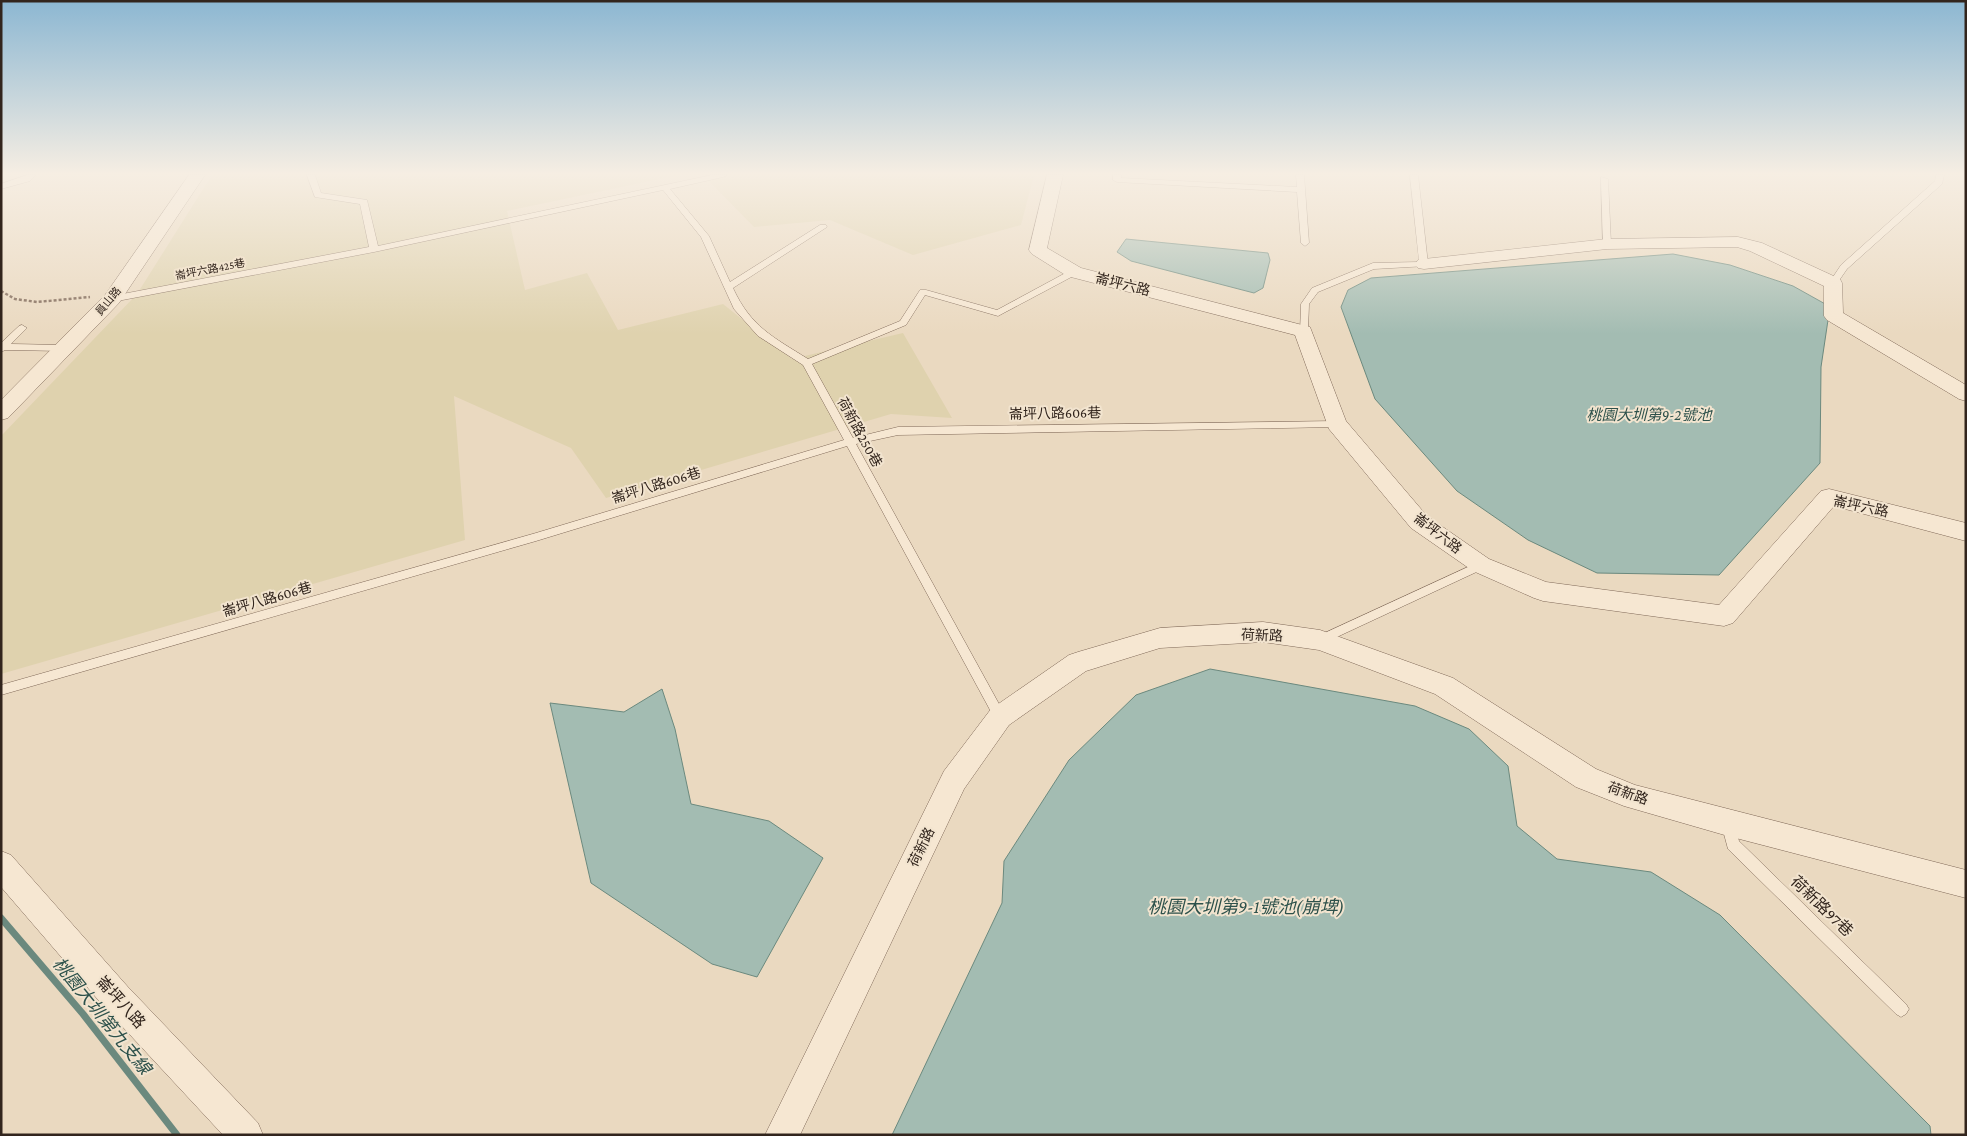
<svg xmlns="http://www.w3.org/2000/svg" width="1967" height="1136" viewBox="0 0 1967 1136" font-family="'Crimson Pro','Noto Sans TC',serif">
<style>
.farmland{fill:#dfd2ae}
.water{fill:#a3bcb2;stroke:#6b897e}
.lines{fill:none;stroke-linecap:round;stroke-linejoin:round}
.stream{stroke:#6b897e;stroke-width:7}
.lane-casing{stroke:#816a59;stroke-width:1}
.street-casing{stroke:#816a59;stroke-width:1}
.path{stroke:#816a59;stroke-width:2.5;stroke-dasharray:3 2;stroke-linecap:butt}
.lane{fill:#f6e7d2;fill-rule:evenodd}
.street{fill:#f6e7d2;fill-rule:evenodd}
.labels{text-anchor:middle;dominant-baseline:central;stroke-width:4;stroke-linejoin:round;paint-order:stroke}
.far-street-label{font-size:11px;fill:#32251d;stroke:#f2e4cf}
.street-label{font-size:14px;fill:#32251d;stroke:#f2e4cf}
.water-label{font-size:15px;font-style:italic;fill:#2d514b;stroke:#f2e4cf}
.near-street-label{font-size:16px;fill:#32251d;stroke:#f2e4cf}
.near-water-label{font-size:18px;font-style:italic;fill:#2d514b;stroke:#f2e4cf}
</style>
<rect width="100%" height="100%" fill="#ead9c0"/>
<g class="farmland">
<polygon points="212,175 679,175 507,211 525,290 587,273 618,330 723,304 792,359 903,333 952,418 891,414 606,498 571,448 454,396 465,540 1,674 1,436 137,294"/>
<polygon points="703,175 1034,175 1021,225 913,255 830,220 754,227"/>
</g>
<g class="water">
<polygon points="1126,239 1268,253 1270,260 1263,288 1254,293 1131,261 1117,252"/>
<polygon points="1673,254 1730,265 1793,286 1836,310 1828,320 1821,367 1820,463 1719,575 1597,573 1528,540 1457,491 1375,399 1341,307 1348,290 1371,278"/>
<polygon points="1210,669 1415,706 1469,729 1508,766 1517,826 1557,859 1651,872 1720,915 1930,1126 1931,1135 892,1135 1002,903 1004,861 1069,760 1136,695"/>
<polygon points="662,689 675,729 691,804 769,821 823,858 757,977 712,964 591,883 550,703 624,712"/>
</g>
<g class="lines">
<polyline class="stream" points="1,918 83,1014 177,1135"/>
<defs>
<g id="lane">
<polygon points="27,175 36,175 30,181 1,189 1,184"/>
<path d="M 307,175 L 315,175 L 321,193 L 367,200 L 378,246 L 712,175 L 727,175 L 723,177 L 670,189 L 709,236 L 730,282 L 820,225 L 826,225 L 827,227 L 733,288 C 751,327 773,337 808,359 L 900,321 L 920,290 L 926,290 L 997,310 L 1071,270 L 1077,270 L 1077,274 L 998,316 L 925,295 L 906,325 L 812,364 L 853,438 L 898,427 L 1336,421 L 1341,424 L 1336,427 L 898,435 L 856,444 L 1004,713 L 1006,717 L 1004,721 L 1000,722 L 996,721 L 847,446 L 536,541 L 1,695 L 1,685 L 536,533 L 844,440 L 803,365 L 758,336 L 734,309 L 701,237 L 663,190 L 374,252 L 112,302 L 108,299 L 112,296 L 369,247 L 360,204 L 315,197 Z"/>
<polygon points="1113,175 1121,175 1121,178 1297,187 1296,175 1304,175 1309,243 1305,246 1301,243 1297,192 1117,182 1113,180"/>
<polygon points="1410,175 1418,175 1428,264 1427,266 1374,269 1318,292 1309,304 1308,331 1306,333 1300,333 1301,304 1312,288 1373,263 1419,262"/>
<polygon points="1936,175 1944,175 1942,184 1847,269 1836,285 1830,285 1829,283 1841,265 1935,181"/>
<polygon points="1601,177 1608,179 1611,244 1607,247 1603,244"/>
<polygon points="22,325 27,328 11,344 65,345 70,348 65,351 5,350 1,352 1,343 19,326"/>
<polygon points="1481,561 1485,562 1487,565 1485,568 1324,643 1320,645 1316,643 1314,640 1316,637"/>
<polygon points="1728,817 1733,819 1739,841 1906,1004 1909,1009 1906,1014 1901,1017 1896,1014 1728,849 1721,823 1723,819"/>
</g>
<g id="street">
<polygon points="189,175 205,175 119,303 8,418 1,420 1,400 105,295"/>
<polygon points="1047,175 1063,175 1047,248 1081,268 1310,327 1346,421 1427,516 1489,559 1546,582 1719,605 1821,491 1829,489 1966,523 1966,541 1834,506 1733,623 1724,626 1543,601 1534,598 1473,571 1411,528 1329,429 1295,335 1067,276 1032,254 1029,250"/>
<polygon points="1738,237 1762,243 1840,279 1842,283 1843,313 1966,385 1966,401 1959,399 1827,320 1824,316 1824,286 1750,251 1737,247 1607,249 1424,269 1418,268 1415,264 1418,260 1424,259 1607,239"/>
<polygon points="1263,622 1320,630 1453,678 1596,769 1635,785 1966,870 1966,898 1728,836 1624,806 1576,787 1435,694 1319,650 1263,642 1160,648 1086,671 1009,725 964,789 800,1135 765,1135 944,771 991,709 1069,655 1078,652 1160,628"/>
<polygon points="1,851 11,855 128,987 258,1123 263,1135 223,1135 106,1009 1,887"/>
</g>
</defs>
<use href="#lane" class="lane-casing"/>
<use href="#street" class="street-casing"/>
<polyline class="path" points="1,291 15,299 37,302 90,297"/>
<use href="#lane" class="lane"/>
<use href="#street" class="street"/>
</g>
<linearGradient id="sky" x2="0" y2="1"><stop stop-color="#8cb7d2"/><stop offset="0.52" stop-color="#f6eee3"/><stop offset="1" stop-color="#f6eee3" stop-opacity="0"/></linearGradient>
<rect width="1967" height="334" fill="url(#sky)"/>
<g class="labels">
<g class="far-street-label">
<text transform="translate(210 269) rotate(-11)">崙坪六路425巷</text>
<text transform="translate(108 301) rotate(-50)">員山路</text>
</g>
<g class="street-label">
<text transform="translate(1123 284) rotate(14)">崙坪六路</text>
<text transform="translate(1055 413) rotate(-1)">崙坪八路606巷</text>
<text transform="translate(860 432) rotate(61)">荷新路250巷</text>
<text transform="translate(656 485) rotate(-17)">崙坪八路606巷</text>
<text transform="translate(1861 506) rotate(12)">崙坪六路</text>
<text transform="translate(1438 533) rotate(38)">崙坪六路</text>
<text transform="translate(267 599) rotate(-16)">崙坪八路606巷</text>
<text transform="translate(1262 635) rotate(2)">荷新路</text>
<text transform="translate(1628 793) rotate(19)">荷新路</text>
<text transform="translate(921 847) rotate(-64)">荷新路</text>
</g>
<g class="water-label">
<text x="1649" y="415">桃園大圳第9-2號池</text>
</g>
<g class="near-street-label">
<text transform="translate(1822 906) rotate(44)">荷新路97巷</text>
<text transform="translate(121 1002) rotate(48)">崙坪八路</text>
</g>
<g class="near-water-label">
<text x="1246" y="907">桃園大圳第9-1號池(崩埤)</text>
<text transform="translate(102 1016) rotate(51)">桃園大圳第九支線</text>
</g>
</g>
<rect width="1967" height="1136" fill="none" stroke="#32251d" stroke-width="5"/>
</svg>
